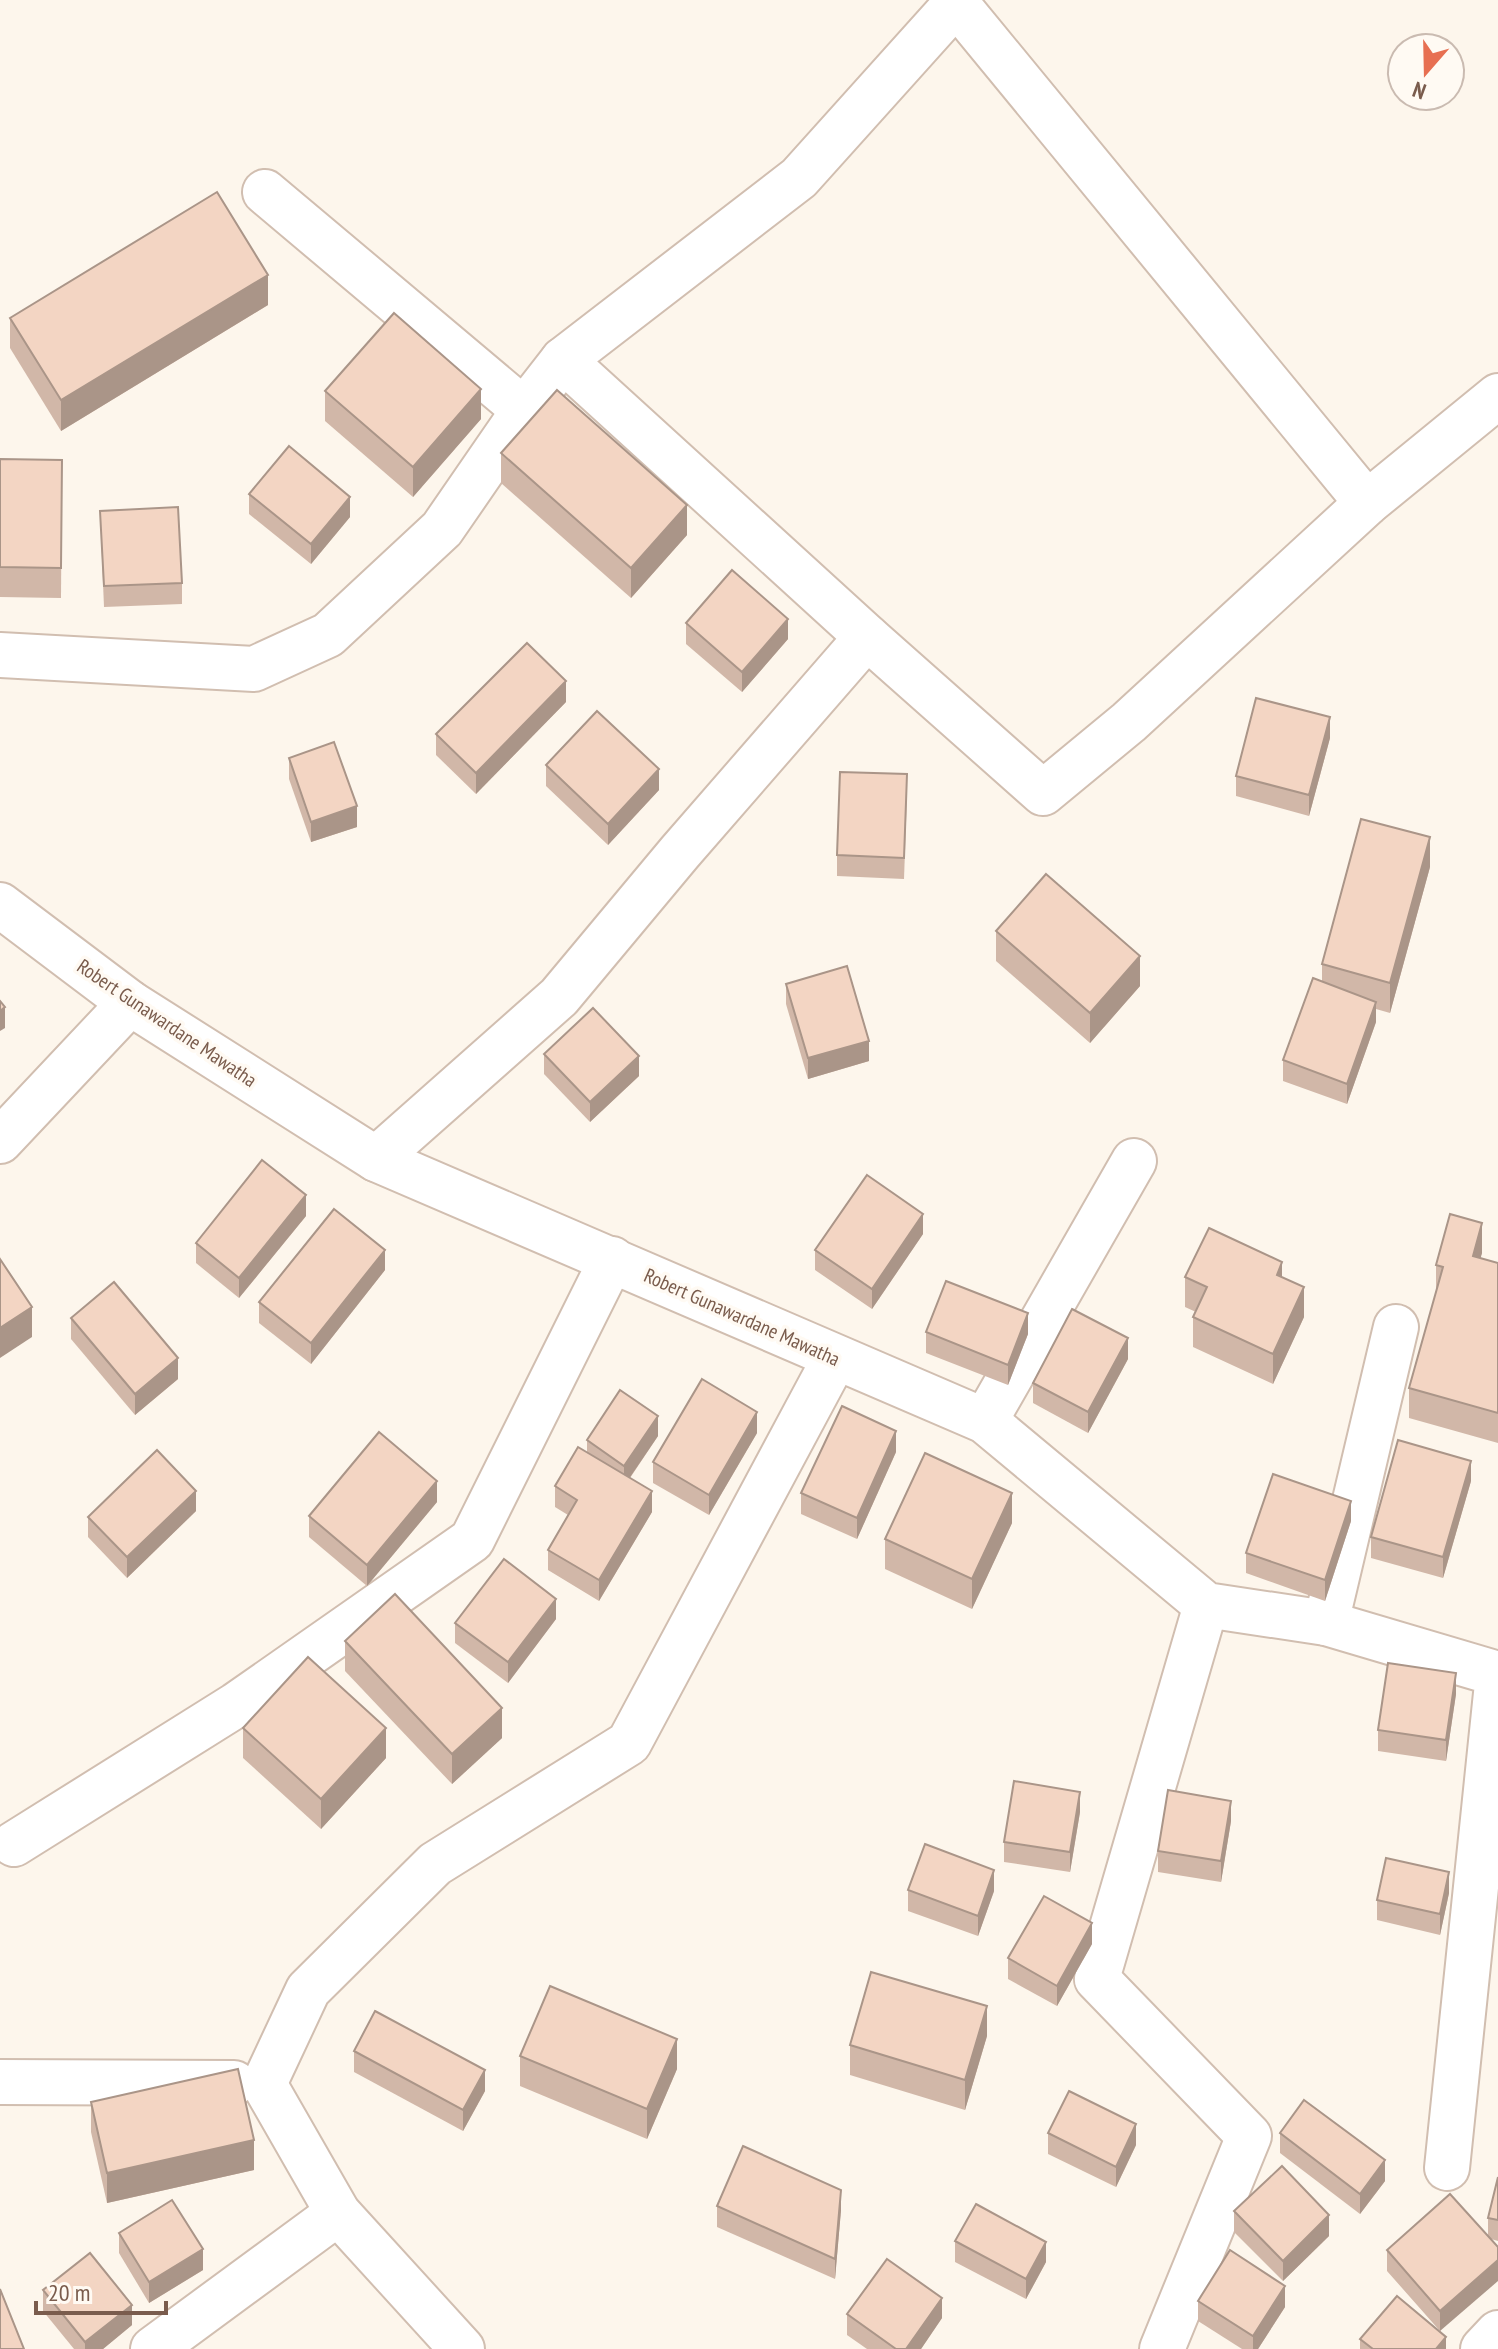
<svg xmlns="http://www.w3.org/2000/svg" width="1498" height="2349" viewBox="0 0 1498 2349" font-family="'PT Sans Narrow',sans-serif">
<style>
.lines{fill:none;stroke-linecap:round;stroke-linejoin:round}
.minor-casing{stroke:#d1beb0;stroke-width:48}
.minor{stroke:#fff;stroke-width:44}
.wall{fill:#d1b7a8}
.shaded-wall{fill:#aa9588}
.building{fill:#f3d5c3;stroke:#aa9588;stroke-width:2}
.labels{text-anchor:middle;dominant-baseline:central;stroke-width:7;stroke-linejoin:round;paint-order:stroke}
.street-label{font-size:20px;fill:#7a5c4d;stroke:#fffaf3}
</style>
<rect width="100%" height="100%" fill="#fdf6ec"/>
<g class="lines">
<defs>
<g id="minor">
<polyline points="956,3 1367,503"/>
<polyline points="265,192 524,410"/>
<polyline points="563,360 867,637 1043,793 1129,722 1367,503 1498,396"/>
<polyline points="0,655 254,669 328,635 442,529 524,410 563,360 799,178 959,0"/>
<polyline points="0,905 130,1003 376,1159 985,1421 1206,1605 1326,1623 1498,1674 1447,2168"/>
<polyline points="0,1141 130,1003"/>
<polyline points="376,1159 559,997 680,852 867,637"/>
<polyline points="985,1421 1134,1161"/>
<polyline points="1326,1623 1396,1327"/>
<polyline points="14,1844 236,1705 472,1540 612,1259"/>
<polyline points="0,2082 234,2083"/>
<polyline points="264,2084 308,1990 435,1864 629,1743 835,1358"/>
<polyline points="264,2084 338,2213 462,2349"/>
<polyline points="153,2349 338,2213"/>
<polyline points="1162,2349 1249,2136 1097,1979 1206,1605"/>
<polyline points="1483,2349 1498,2333"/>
</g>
</defs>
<use href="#minor" class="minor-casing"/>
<use href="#minor" class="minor"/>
</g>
<g class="wall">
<polygon points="268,305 61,431 10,348 10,318"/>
<polygon points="325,391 481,419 413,497 325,421"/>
<polygon points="501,453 687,535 631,598 501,483"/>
<polygon points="0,459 62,460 61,598 0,597"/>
<polygon points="249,494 350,517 311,564 249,514"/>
<polygon points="100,511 182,583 182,604 104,607"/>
<polygon points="686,623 788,639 742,692 686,644"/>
<polygon points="566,702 476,794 436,755 436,734"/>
<polygon points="1330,738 1309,816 1236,796 1236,776"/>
<polygon points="289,758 357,827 311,842 289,779"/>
<polygon points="546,765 659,790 608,845 546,786"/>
<polygon points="907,794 904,879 837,876 837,855"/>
<polygon points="1430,867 1390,1013 1376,1009 1376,1022 1347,1104 1283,1081 1283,1060 1322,982 1322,964"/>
<polygon points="996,931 1140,986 1090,1043 996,961"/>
<polygon points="786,984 869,1061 808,1079 786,1004"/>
<polygon points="544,1054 639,1076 590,1122 544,1074"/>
<polygon points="306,1216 239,1298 196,1263 196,1243"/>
<polygon points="923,1234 872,1309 815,1270 815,1250"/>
<polygon points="1482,1253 1480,1258 1498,1263 1498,1443 1409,1418 1409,1388 1436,1292 1436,1265"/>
<polygon points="385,1270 311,1364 259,1323 259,1302"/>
<polygon points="1185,1277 1282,1277 1304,1317 1273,1384 1193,1347 1193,1317 1196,1312 1185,1307"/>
<polygon points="71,1318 178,1379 135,1415 71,1339"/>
<polygon points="926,1332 1028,1334 1008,1385 926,1353"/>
<polygon points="1128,1359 1088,1433 1033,1403 1033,1383"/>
<polygon points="757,1433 709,1515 653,1483 653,1462"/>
<polygon points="658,1436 630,1478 652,1512 599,1601 548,1570 548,1550 568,1515 555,1507 555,1486 587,1452 587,1440"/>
<polygon points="896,1452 857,1539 801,1514 801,1493"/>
<polygon points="1471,1481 1443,1578 1371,1558 1371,1537"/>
<polygon points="437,1502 367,1586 309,1537 309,1516"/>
<polygon points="196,1511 127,1578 88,1537 88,1517"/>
<polygon points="1351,1521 1325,1601 1246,1573 1246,1553"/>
<polygon points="1012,1523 972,1609 885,1569 885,1539"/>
<polygon points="556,1619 508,1683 455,1643 455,1623"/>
<polygon points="345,1641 502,1738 452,1784 345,1671"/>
<polygon points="1456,1694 1446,1761 1378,1751 1378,1730"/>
<polygon points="243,1728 386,1758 321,1829 243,1758"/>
<polygon points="1080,1812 1070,1872 1004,1862 1004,1842"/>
<polygon points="1231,1821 1221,1882 1158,1872 1158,1851"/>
<polygon points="908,1890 994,1891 978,1936 908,1911"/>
<polygon points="1449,1893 1440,1935 1377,1920 1377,1900"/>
<polygon points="1092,1944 1057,2006 1008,1979 1008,1958"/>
<polygon points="987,2036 965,2110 850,2075 850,2045"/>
<polygon points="354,2051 485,2091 463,2131 354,2072"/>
<polygon points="520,2056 677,2069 647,2139 520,2086"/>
<polygon points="91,2102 254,2170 107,2203 91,2132"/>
<polygon points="1048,2133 1136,2145 1116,2187 1048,2154"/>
<polygon points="1280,2133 1385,2181 1360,2214 1280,2153"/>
<polygon points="1498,2177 1498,2241 1491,2239 1440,2331 1387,2271 1387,2250 1488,2236 1488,2218"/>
<polygon points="717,2206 841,2210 835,2279 717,2227"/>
<polygon points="1234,2211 1329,2236 1283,2281 1234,2232"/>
<polygon points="119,2233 203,2270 149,2303 119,2253"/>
<polygon points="955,2241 1046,2262 1026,2299 955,2262"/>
<polygon points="43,2290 132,2325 103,2349 74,2349 43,2311"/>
<polygon points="1198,2301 1285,2307 1258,2349 1242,2349 1198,2321"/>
<polygon points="847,2314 942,2318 921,2349 867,2349 847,2335"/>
<polygon points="1360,2339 1446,2349 1360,2349"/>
</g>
<g class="shaded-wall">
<polygon points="268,275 268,305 61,431 61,400"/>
<polygon points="481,389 481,419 413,497 413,467"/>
<polygon points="350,497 350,517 311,564 311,544"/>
<polygon points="687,505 687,535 631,598 631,568"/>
<polygon points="788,619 788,639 742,692 742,672"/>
<polygon points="566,681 566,702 476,794 476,773"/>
<polygon points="1330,717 1330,738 1309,816 1309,795"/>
<polygon points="659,769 659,790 608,845 608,824"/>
<polygon points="357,806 357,827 311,842 311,822"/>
<polygon points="1430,837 1430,867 1390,1013 1390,983"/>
<polygon points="1140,956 1140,986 1090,1043 1090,1013"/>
<polygon points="1376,1002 1376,1022 1347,1104 1347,1084"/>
<polygon points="5,1007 5,1028 0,1031 0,1011"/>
<polygon points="869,1041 869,1061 808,1079 808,1058"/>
<polygon points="639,1056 639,1076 590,1122 590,1102"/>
<polygon points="306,1195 306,1216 239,1298 239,1278"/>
<polygon points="923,1214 923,1234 872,1309 872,1289"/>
<polygon points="1482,1223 1482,1253 1473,1286 1473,1256"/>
<polygon points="385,1250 385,1270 311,1364 311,1343"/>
<polygon points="1282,1262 1282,1292 1277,1275"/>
<polygon points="1304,1287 1304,1317 1273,1384 1273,1354"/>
<polygon points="32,1307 32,1337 0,1358 0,1328"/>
<polygon points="1028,1313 1028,1334 1008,1385 1008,1365"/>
<polygon points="1128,1338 1128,1359 1088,1433 1088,1412"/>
<polygon points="178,1358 178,1379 135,1415 135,1394"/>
<polygon points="757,1412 757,1433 709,1515 709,1495"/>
<polygon points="658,1416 658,1436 624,1486 624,1466"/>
<polygon points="896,1431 896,1452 857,1539 857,1518"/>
<polygon points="1471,1461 1471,1481 1443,1578 1443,1557"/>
<polygon points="437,1481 437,1502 367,1586 367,1565"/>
<polygon points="196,1491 196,1511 127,1578 127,1557"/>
<polygon points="652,1491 652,1512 599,1601 599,1580"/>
<polygon points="1012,1493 1012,1523 972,1609 972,1579"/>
<polygon points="1351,1501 1351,1521 1325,1601 1325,1580"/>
<polygon points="556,1599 556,1619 508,1683 508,1662"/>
<polygon points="1456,1673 1456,1694 1446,1761 1446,1740"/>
<polygon points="502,1708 502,1738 452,1784 452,1754"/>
<polygon points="386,1728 386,1758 321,1829 321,1799"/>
<polygon points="1080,1792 1080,1812 1070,1872 1070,1852"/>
<polygon points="1231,1801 1231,1821 1221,1882 1221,1861"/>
<polygon points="994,1870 994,1891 978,1936 978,1916"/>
<polygon points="1449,1872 1449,1893 1440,1935 1440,1914"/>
<polygon points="1092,1923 1092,1944 1057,2006 1057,1986"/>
<polygon points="987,2006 987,2036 965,2110 965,2080"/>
<polygon points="677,2039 677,2069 647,2139 647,2109"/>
<polygon points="485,2070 485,2091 463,2131 463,2110"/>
<polygon points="1136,2124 1136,2145 1116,2187 1116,2167"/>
<polygon points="254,2140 254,2170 107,2203 107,2173"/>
<polygon points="1385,2160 1385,2181 1360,2214 1360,2194"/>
<polygon points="841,2190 841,2210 835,2279 835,2259"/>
<polygon points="1329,2215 1329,2236 1283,2281 1283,2261"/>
<polygon points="1046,2242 1046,2262 1026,2299 1026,2279"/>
<polygon points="203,2249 203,2270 149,2303 149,2282"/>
<polygon points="1498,2260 1498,2281 1440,2331 1440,2311"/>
<polygon points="1285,2286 1285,2307 1258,2349 1253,2349 1253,2336"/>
<polygon points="942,2298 942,2318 921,2349 906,2349"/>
<polygon points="132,2305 132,2325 103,2349 85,2349 85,2342"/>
<polygon points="1446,2337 1446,2349 1436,2349"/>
</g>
<g class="building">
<polygon points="217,192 268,275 61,400 10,318"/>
<polygon points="394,313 481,389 413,467 325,391"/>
<polygon points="557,390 687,505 631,568 501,453"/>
<polygon points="289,446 350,497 311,544 249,494"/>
<polygon points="0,459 62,460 61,568 0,567"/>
<polygon points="178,507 182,583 104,586 100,511"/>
<polygon points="732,570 788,619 742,672 686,623"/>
<polygon points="527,643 566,681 476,773 436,734"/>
<polygon points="1256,698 1330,717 1309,795 1236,776"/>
<polygon points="597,711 659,769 608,824 546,765"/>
<polygon points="334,742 357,806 311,822 289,758"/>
<polygon points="840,772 907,774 904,858 837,855"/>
<polygon points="1361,819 1430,837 1390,983 1322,964"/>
<polygon points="1046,874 1140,956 1090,1013 996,931"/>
<polygon points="847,966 869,1041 808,1058 786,984"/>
<polygon points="1313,978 1376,1002 1347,1084 1283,1060"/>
<polygon points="0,1001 5,1007 0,1011"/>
<polygon points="593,1008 639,1056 590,1102 544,1054"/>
<polygon points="262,1160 306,1195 239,1278 196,1243"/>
<polygon points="867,1175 923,1214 872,1289 815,1250"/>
<polygon points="334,1209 385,1250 311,1343 259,1302"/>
<polygon points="1450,1214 1482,1223 1473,1256 1498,1263 1498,1413 1409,1388 1443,1267 1436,1265"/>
<polygon points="1209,1228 1282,1262 1277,1275 1304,1287 1273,1354 1193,1317 1207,1287 1185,1277"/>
<polygon points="0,1259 32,1307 0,1328"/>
<polygon points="946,1281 1028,1313 1008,1365 926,1332"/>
<polygon points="114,1282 178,1358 135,1394 71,1318"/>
<polygon points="1072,1309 1128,1338 1088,1412 1033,1383"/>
<polygon points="702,1379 757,1412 709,1495 653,1462"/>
<polygon points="620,1390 658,1416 624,1466 587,1440"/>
<polygon points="842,1406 896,1431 857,1518 801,1493"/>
<polygon points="379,1432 437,1481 367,1565 309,1516"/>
<polygon points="1398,1440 1471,1461 1443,1557 1371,1537"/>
<polygon points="578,1447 652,1491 599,1580 548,1550 577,1500 555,1486"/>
<polygon points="157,1450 196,1491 127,1557 88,1517"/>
<polygon points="925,1453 1012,1493 972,1579 885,1539"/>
<polygon points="1273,1474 1351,1501 1325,1580 1246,1553"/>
<polygon points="504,1559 556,1599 508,1662 455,1623"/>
<polygon points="395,1594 502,1708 452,1754 345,1641"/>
<polygon points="308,1657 386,1728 321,1799 243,1728"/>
<polygon points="1388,1663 1456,1673 1446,1740 1378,1730"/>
<polygon points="1014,1781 1080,1792 1070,1852 1004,1842"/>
<polygon points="1168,1790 1231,1801 1221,1861 1158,1851"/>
<polygon points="925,1844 994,1870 978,1916 908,1890"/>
<polygon points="1386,1858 1449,1872 1440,1914 1377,1900"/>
<polygon points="1044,1896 1092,1923 1057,1986 1008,1958"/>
<polygon points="871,1972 987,2006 965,2080 850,2045"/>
<polygon points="550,1986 677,2039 647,2109 520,2056"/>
<polygon points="375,2011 485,2070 463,2110 354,2051"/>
<polygon points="238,2069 254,2140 107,2173 91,2102"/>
<polygon points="1069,2091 1136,2124 1116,2167 1048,2133"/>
<polygon points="1304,2100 1385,2160 1360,2194 1280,2133"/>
<polygon points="743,2146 841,2190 835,2259 717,2206"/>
<polygon points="1282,2166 1329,2215 1283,2261 1234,2211"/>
<polygon points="1498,2177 1498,2220 1488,2218"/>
<polygon points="1450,2194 1498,2247 1498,2260 1440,2311 1387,2250"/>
<polygon points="172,2200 203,2249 149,2282 119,2233"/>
<polygon points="976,2204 1046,2242 1026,2279 955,2241"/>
<polygon points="1230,2250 1285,2286 1253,2336 1198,2301"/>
<polygon points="90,2253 132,2305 85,2342 43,2290"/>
<polygon points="887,2259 942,2298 906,2349 896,2349 847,2314"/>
<polygon points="0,2289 24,2349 0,2349"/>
<polygon points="1397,2296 1446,2337 1436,2349 1373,2349 1360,2339"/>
</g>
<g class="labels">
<g class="street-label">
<text transform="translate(167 1023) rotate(34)">Robert Gunawardane Mawatha</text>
<text transform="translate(742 1317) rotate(24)">Robert Gunawardane Mawatha</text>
</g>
</g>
<g transform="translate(1426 72) rotate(200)"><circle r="38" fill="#fffaf3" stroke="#cabbb1" stroke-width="2"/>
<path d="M0-6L14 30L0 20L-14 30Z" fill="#e76f51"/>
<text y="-12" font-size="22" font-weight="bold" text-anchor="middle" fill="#7a5c4d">N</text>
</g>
<path d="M36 2301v12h130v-12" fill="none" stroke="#7a5c4d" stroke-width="4"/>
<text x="48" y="2301" font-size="24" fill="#7a5c4d" stroke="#fffaf3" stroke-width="6" paint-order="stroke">20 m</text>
</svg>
